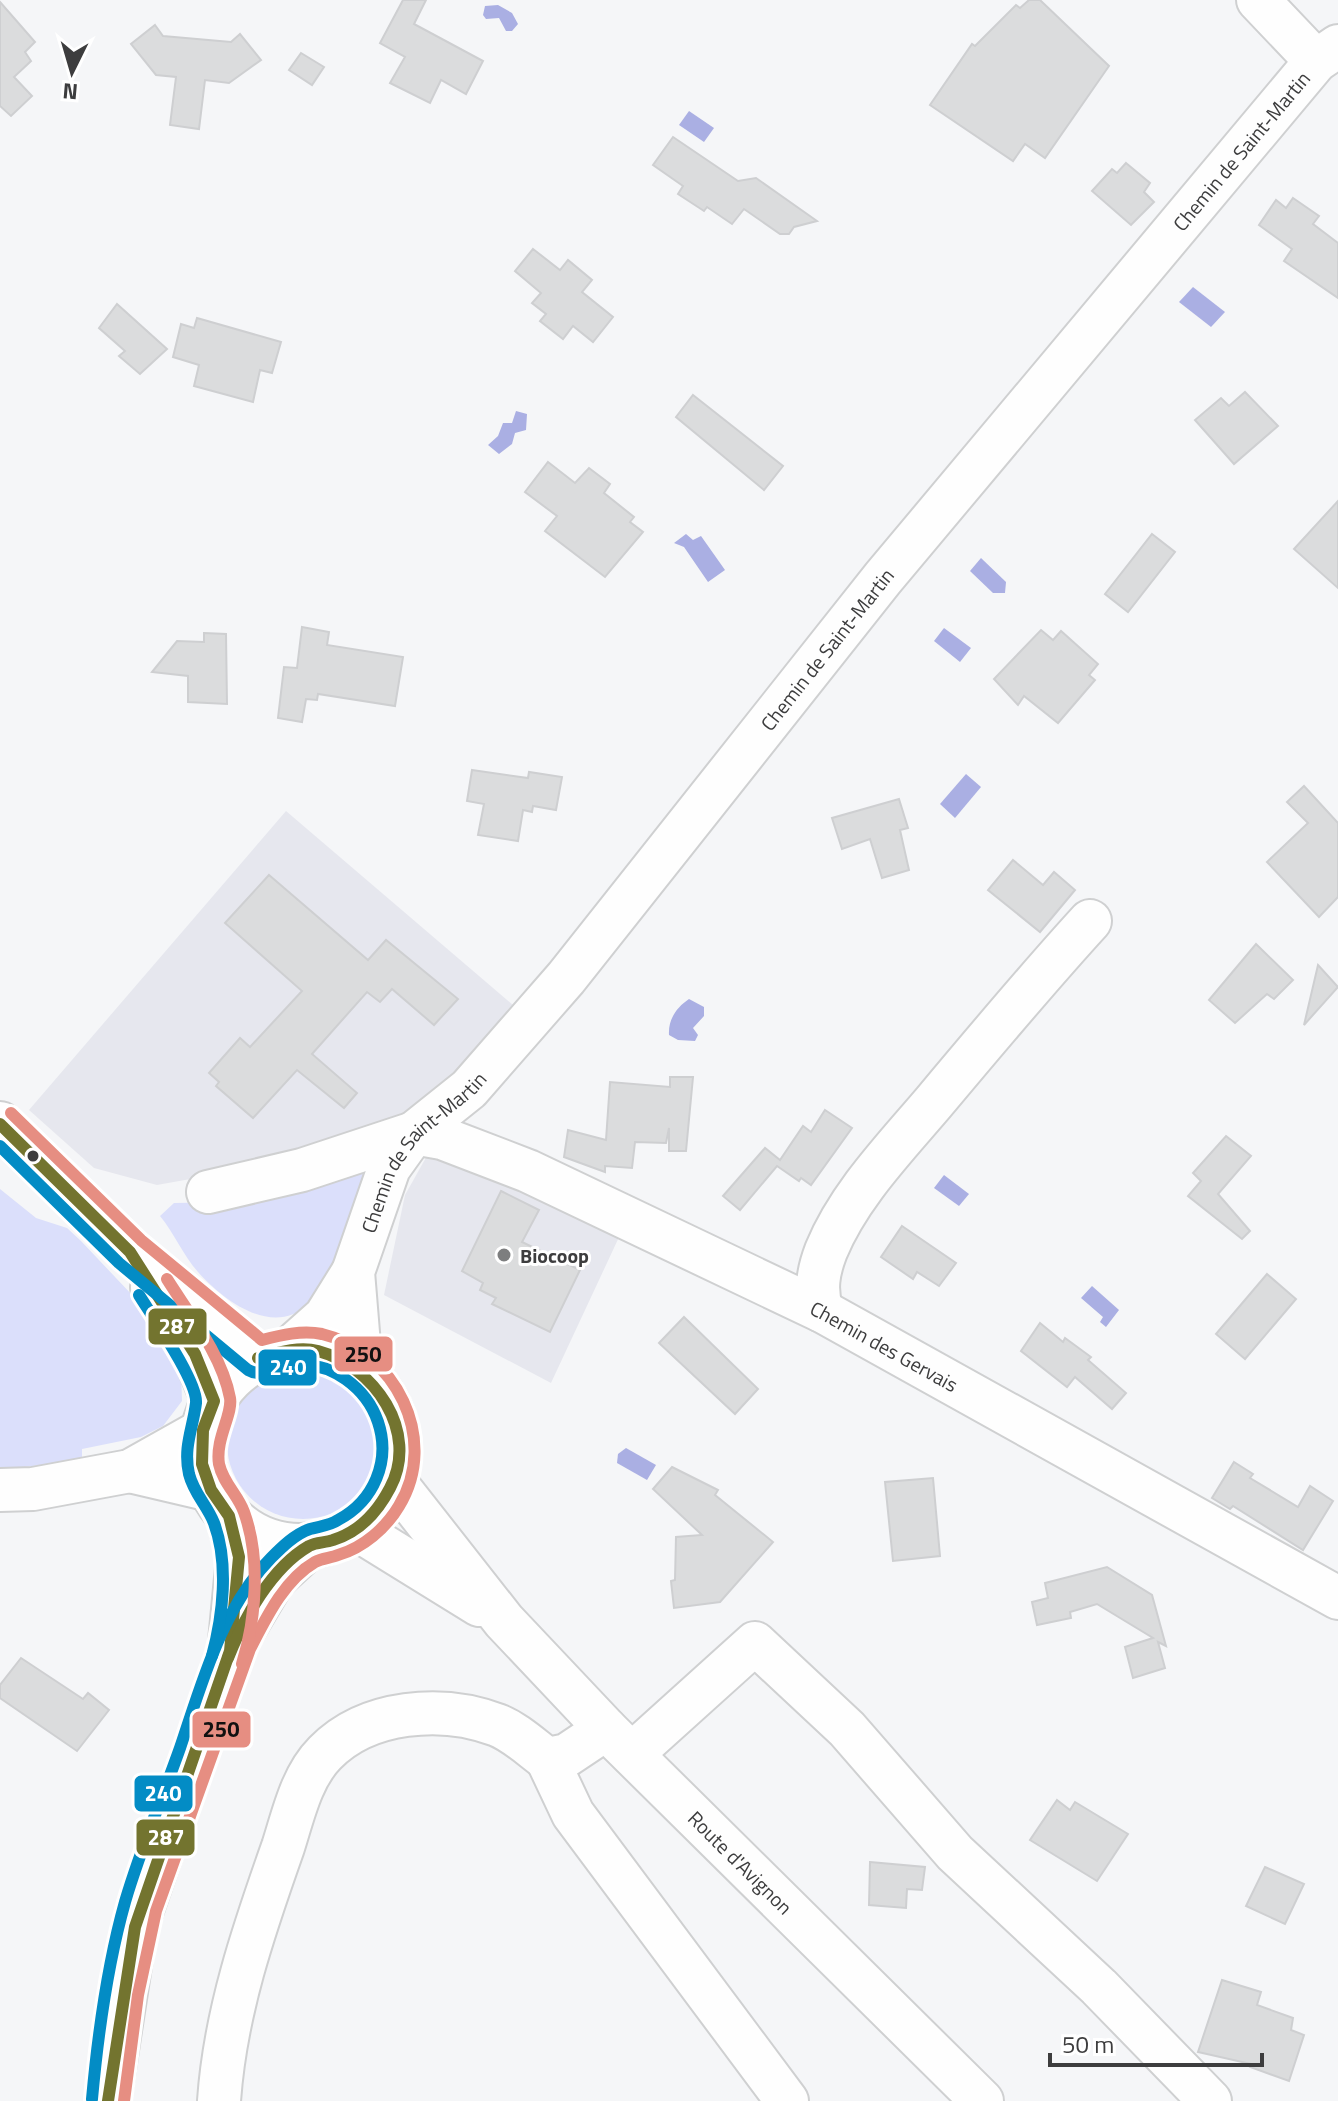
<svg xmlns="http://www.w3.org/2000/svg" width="1338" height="2101" viewBox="0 0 1338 2101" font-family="'Titillium Web',sans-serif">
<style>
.built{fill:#e6e7ee}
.green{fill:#dbdffb}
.water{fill:#aaafe3}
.building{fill:#dbdcdd;stroke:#cecfd1;stroke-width:2}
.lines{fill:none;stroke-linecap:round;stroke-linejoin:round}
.minor-casing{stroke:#cfd0d1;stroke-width:46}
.major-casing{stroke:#cfd0d1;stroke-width:48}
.minor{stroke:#fefefe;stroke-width:42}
.major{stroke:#fefefe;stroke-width:44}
.bus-1-casing{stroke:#fff;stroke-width:18}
.bus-2-casing{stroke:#fff;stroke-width:18}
.bus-3-casing{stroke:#fff;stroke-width:18}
.bus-1{stroke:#73742f;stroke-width:12}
.bus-2{stroke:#038cc5;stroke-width:12}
.bus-3{stroke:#e68e82;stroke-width:12}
.bus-dot{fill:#3d3d3e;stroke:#fff;stroke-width:3}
.poi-dot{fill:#7d7e7f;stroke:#fff;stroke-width:3}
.labels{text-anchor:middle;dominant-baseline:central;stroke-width:6;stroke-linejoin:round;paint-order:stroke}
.street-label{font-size:20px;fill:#3d3d3e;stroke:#fff}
.poi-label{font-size:20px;font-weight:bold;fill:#3d3d3e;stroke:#fff;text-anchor:start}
.line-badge{stroke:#fff;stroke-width:3}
.badge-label{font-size:22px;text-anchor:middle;font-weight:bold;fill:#fff}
.pale-badge-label{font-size:22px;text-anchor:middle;font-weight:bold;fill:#111}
</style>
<rect width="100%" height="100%" fill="#f5f6f8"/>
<g class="built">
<polygon points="286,811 520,1011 464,1075 408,1117 235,1171 157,1185 94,1168 29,1110"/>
<polygon points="428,1154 509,1177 620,1235 551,1383 384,1295 405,1195"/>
</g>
<g class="green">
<path d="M 370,1163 C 356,1196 332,1282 309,1304 C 272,1338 223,1300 198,1272 C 183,1255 174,1233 160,1216 L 174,1203 L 235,1202 Z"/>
<polygon points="0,1189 36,1218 67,1228 81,1241 133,1296 181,1368 182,1401 163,1426 141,1437 82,1449 82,1460 0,1470"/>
<circle cx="303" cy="1443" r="76"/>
</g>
<g class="water">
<polygon points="498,5 512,13 518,24 512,31 506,31 499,18 486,19 483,15 485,6"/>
<polygon points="689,111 714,128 704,142 679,125"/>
<polygon points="1193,287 1225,312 1211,327 1179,302"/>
<polygon points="516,411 527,414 526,430 515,433 512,444 499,454 488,445 498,436 503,423 512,423"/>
<polygon points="686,534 693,540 701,536 725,570 708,582 684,547 674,543"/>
<polygon points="981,558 1006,582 1005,593 993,593 970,571"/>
<polygon points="944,628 971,648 960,662 934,641"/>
<polygon points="966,774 981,787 955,818 940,804"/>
<path d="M 689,999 L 704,1007 L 704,1016 L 693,1028 L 698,1035 L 695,1041 L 678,1040 L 669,1035 C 668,1019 677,1007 689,999 Z"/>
<polygon points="944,1175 969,1194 959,1206 934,1188"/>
<polygon points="1092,1286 1119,1310 1106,1327 1100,1322 1103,1317 1081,1298"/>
<polygon points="626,1448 656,1465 647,1480 617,1463 618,1454"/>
</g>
<g class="building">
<polygon points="403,0 426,0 414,24 483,61 466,94 441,80 430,103 390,83 405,57 380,43"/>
<polygon points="1029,0 1040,0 1109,66 1045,158 1025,144 1013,161 930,105 972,44 975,46 1016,5 1020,8"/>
<polygon points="0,2 35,42 25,52 31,61 14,77 32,96 11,116 0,106"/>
<polygon points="155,25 163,36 231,42 240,34 261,60 229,83 205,80 199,129 170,125 176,77 156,75 131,44"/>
<polygon points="301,53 324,67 312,85 289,70"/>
<polygon points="673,137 738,181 756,178 817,221 794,227 789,234 780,234 744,209 732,224 707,207 704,211 678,194 683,186 653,165"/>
<polygon points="1126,163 1150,183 1144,192 1154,202 1131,225 1092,191 1112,169 1117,173"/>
<polygon points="1293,198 1319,216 1313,224 1338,243 1338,298 1284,261 1292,249 1259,225 1276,200 1286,208"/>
<polygon points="533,249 560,270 568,260 592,280 582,292 613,317 593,342 573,326 563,339 540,321 546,314 532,303 541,293 515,271"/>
<polygon points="117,304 167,349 140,374 119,356 125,351 99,328"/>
<polygon points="197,318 281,342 272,373 260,370 253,402 194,386 199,365 173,357 181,324 194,328"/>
<polygon points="1245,392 1278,426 1234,464 1195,420 1221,398 1229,406"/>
<polygon points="693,395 783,466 764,490 676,417"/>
<polygon points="548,462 575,483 589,468 610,484 604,493 634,517 630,522 643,532 605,577 545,531 557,516 525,492"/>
<polygon points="1338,501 1338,588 1294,549"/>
<polygon points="1152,534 1175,552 1128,612 1105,594"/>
<polygon points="302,627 329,632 327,645 403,657 395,706 318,694 317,700 306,699 302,722 278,718 284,667 297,668"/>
<polygon points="1041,630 1053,640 1061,631 1098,664 1089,675 1095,680 1058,723 1024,696 1018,705 994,679"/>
<polygon points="204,633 226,634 227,704 188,702 188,676 152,672 177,641 204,642"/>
<polygon points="472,770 528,778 529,772 562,777 556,810 533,806 532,812 523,810 518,841 478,835 484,804 467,801"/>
<polygon points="1304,786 1338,823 1338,897 1319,917 1267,862 1308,823 1287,802"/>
<polygon points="899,799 908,828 900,830 909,870 882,878 870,839 842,849 832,818"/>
<polygon points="1013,860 1043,885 1054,872 1075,890 1040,932 988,890"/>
<polygon points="269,875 368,960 386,940 458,999 434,1025 392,989 380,1002 367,992 312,1054 357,1093 344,1108 297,1070 253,1118 216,1086 219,1082 209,1073 240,1038 250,1047 302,991 225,923"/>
<polygon points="1256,944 1293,980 1274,999 1267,994 1235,1023 1209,1000"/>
<polygon points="1318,965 1338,987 1304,1025"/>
<polygon points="670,1077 693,1077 686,1151 669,1151 669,1128 666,1143 635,1142 632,1168 605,1166 605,1172 564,1157 568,1130 606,1140 610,1082 670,1087"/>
<polygon points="825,1110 852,1128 811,1185 801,1178 799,1181 777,1166 740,1210 723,1196 765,1148 780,1160 803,1126 811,1132"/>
<polygon points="1226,1136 1251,1156 1218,1194 1250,1231 1242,1239 1188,1196 1201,1181 1193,1173"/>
<polygon points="501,1191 539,1210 522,1242 580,1270 550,1332 492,1304 496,1298 480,1290 483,1283 462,1271"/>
<polygon points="902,1226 956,1263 939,1286 917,1272 913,1279 881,1257"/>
<polygon points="1267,1274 1296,1299 1245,1359 1216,1334"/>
<polygon points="684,1317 758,1389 735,1414 659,1343"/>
<polygon points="1040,1323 1063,1342 1065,1338 1091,1357 1088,1360 1126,1393 1112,1409 1075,1377 1067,1387 1021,1351"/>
<polygon points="1234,1462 1253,1474 1250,1478 1298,1507 1310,1486 1333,1501 1303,1550 1233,1506 1230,1509 1212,1498"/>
<polygon points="672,1467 718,1490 715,1495 773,1542 720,1602 674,1608 671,1581 675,1580 676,1537 702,1535 653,1489"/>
<polygon points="933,1478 940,1556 893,1561 885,1482"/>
<polygon points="1107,1567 1152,1595 1166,1646 1158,1642 1165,1668 1133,1678 1125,1647 1153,1638 1097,1604 1070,1612 1071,1618 1037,1625 1032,1602 1048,1598 1045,1583"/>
<polygon points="21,1658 83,1699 88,1693 109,1710 77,1751 0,1698 0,1685"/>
<polygon points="1057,1800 1070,1810 1075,1802 1128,1834 1097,1881 1030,1840"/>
<polygon points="870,1862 925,1867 922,1890 907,1889 906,1908 869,1905"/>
<polygon points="1265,1867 1304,1884 1285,1924 1246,1906"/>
<polygon points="1222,1980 1261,1992 1257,2005 1293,2018 1291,2030 1304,2035 1289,2081 1250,2067 1251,2064 1198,2052"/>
</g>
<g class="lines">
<defs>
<g id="minor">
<polyline points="1258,0 1316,61"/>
<path id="s1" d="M 208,1192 L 302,1170 L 414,1133 L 442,1138 L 528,1171 L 822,1311 L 1338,1598"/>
<path d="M 822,1311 C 815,1290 818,1272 826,1251 C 849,1195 895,1148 934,1102 C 985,1041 1036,980 1090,921"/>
<polyline points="288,1350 325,1317 353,1272"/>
<path id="s2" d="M 361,1369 L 353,1272 L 389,1168 L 414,1133 L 469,1089 L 566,978 L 883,578 L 1316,61 L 1338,46"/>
<polyline points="130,1471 211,1490"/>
<path id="s3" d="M 394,1481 L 504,1621 L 606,1729 L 982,2101"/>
<polyline points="0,1490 33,1489 130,1471 203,1430"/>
<polyline points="356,1529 479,1605"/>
<polyline points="632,1754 755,1643 847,1729 955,1853 1099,1987 1210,2101"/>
<polyline points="547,1759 573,1814 787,2101"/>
<path d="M 219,2101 C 225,2013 254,1929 283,1847 C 293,1816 301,1777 325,1753 C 367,1710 442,1704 497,1725 C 515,1732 532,1748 547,1759 L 567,1755 L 606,1729"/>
</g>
<g id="major">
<polyline points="0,1124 130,1252 258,1358"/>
<polyline points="153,1287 195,1354 214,1401"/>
<circle cx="300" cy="1448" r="98"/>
<polyline points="229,1516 239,1557 231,1641"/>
<polyline points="108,2101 135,1927 230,1651 273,1579 310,1545"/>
</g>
</defs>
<use href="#minor" class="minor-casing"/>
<use href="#major" class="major-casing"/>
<use href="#minor" class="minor"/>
<use href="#major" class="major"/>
<defs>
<g id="bus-1">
<polyline points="0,1124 130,1252 195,1354 214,1401 203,1430 202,1464 211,1490 229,1516 239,1557 230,1651 135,1927 108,2101"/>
<path d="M 228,1658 C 244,1618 271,1568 309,1546 C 317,1542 325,1543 333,1540 C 359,1532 378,1511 390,1488 C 420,1432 374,1366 318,1351 C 298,1346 277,1353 258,1358"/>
</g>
<g id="bus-2">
<path d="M 0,1146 L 119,1263 L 248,1370 C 262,1378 279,1368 295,1366 C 331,1360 367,1389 378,1422 C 391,1461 374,1501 338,1520 C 329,1526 320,1526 310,1529 C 295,1534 282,1547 271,1558 C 222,1608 202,1683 180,1748 C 162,1799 140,1850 125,1902 C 107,1966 98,2033 92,2099"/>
<path d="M 139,1295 C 152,1316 198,1382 196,1403 C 193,1428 183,1447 189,1474 C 194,1494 207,1505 214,1523 C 229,1563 223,1616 212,1656"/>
</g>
<g id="bus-3">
<path d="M 11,1113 L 141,1240 L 262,1340 C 281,1335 302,1330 322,1334 C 395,1351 440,1439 399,1506 C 386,1528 363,1548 338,1555 C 331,1558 322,1558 315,1562 C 284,1580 266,1618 250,1649 L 156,1911 L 138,1995 L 124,2101"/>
<path d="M 167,1279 C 189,1314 222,1355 230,1398 C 233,1414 215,1439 219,1464 C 223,1483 238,1495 244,1512 C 261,1559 256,1618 242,1664"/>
</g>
</defs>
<use href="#bus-1" class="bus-1-casing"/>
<use href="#bus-2" class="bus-2-casing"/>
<use href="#bus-3" class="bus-3-casing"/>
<use href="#bus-1" class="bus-1"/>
<use href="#bus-2" class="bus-2"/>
<use href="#bus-3" class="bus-3"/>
</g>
<circle class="bus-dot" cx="33" cy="1156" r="7"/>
<circle class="poi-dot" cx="504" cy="1255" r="8"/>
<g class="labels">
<g class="street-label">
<text stroke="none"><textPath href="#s2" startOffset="1536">Chemin de Saint-Martin</textPath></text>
<text stroke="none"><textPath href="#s2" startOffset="888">Chemin de Saint-Martin</textPath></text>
<text stroke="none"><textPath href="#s2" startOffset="240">Chemin de Saint-Martin</textPath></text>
<text stroke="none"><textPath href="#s1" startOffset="732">Chemin des Gervais</textPath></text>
<text stroke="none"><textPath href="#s3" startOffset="516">Route d'Avignon</textPath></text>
</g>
<g class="poi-label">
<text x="520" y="1255">Biocoop</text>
</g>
</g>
<g class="line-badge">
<rect x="147" y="1307" width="61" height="39" rx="8" fill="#73742f"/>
<rect x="333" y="1335" width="61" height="38" rx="8" fill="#e68e82"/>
<rect x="257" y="1348" width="61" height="39" rx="8" fill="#038cc5"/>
<rect x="191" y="1710" width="61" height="39" rx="8" fill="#e68e82"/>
<rect x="133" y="1774" width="61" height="39" rx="8" fill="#038cc5"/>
<rect x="135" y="1818" width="61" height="39" rx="8" fill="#73742f"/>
</g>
<g class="badge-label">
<text x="177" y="1334">287</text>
<text x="288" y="1375">240</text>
<text x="163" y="1801">240</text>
<text x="166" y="1845">287</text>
</g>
<g class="pale-badge-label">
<text x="363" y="1362">250</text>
<text x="221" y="1737">250</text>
</g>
<g transform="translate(72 72) rotate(185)" stroke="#ffffff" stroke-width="6" paint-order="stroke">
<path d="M0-6L14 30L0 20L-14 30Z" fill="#3d3d3e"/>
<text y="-12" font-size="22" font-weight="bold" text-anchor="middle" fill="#3d3d3e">N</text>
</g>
<path d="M1050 2053v12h212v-12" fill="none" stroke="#3d3d3e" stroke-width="4"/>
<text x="1062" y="2053" font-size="24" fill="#3d3d3e" stroke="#ffffff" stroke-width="6" paint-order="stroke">50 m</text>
</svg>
